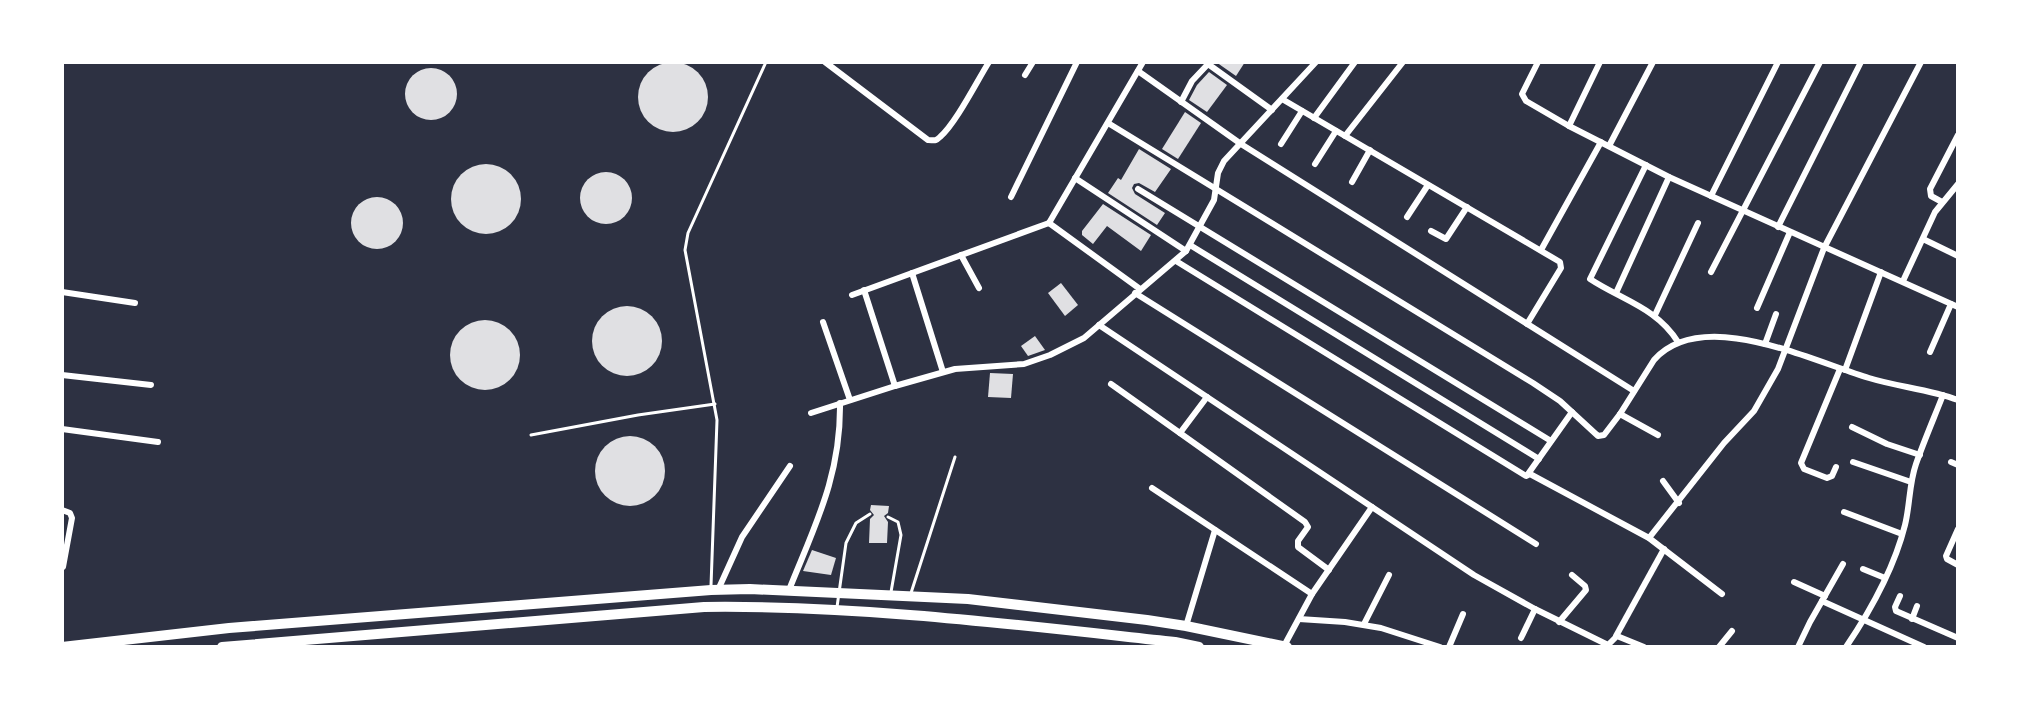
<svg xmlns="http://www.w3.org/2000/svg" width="2020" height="709" viewBox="0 0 2020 709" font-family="'IBM Plex Sans',sans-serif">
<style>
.building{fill:#e0e0e3}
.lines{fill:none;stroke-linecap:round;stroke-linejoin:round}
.service{stroke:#fff;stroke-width:3}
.minor{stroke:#fff;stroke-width:6}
.trunk{stroke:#fff;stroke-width:10}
</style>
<rect width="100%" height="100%" fill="#2d3142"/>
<g class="building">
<polygon points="1216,62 1245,62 1236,76"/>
<circle cx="673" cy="97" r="35"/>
<circle cx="431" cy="94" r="26"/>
<polygon points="1209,72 1227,85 1207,112 1189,100 1197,85"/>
<polygon points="1185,112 1201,123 1178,159 1162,149"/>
<polygon points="1139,149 1171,169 1155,192 1139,183 1134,184 1132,188 1135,194 1165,213 1157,225 1108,193 1118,178 1121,180"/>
<circle cx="486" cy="199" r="35"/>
<circle cx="606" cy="198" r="26"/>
<circle cx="377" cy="223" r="26"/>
<polygon points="1103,204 1151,235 1141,251 1107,226 1093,244 1082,235 1082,231"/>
<polygon points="1061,283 1078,305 1065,316 1048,293"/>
<circle cx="627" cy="341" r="35"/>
<circle cx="485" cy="355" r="35"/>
<polygon points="1035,336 1045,350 1028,356 1021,346"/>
<polygon points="990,373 1013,374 1011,398 988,397"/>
<circle cx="630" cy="471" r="35"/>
<polygon points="871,505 889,506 888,513 884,516 888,522 887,543 869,543 870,519 874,515 870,510"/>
<polygon points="812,550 836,558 831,575 803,571"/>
</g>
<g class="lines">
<g class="service">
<polyline points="531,435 638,415 715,404"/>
<polyline points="888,517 898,522 901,535 891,592"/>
<polyline points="711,586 717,420 685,250 688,233 766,62"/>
<polyline points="911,593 955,457"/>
<polyline points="837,607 846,543 856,523 870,514"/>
</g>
<g class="minor">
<path d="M 825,62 L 928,140 C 934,140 935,142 940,137 C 956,123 977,81 989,62"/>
<polyline points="1538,62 1522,94 1526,101 1569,126 1669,177 1958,307"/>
<polyline points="1208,64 1272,110"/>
<polyline points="1138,71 1241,144 1634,391"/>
<polyline points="1025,75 1033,62"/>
<polyline points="1282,99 1560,262 1561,268 1527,324"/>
<polyline points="1181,102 1192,81 1209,63"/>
<polyline points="1314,118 1355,62"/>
<path d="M 1108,123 L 1533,383 L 1560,401 L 1598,436 L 1604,435 L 1620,414 L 1654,360 C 1702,306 1812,361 1869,378 C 1898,387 1929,389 1958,400"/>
<polyline points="1569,126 1600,62"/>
<polyline points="1345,136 1403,62"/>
<polyline points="1281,144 1302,111"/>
<polyline points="1609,146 1653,62"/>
<polyline points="1315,164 1336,131"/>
<path d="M 1646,165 L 1590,279 C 1622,300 1657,308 1678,342"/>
<polyline points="1075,178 1186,251"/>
<polyline points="1352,182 1370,150"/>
<polyline points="1138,189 1551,441"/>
<polyline points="1711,196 1778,62"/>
<polyline points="1011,197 1077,62"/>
<polyline points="1942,202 1931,196 1930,189 1958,135"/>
<polyline points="1407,217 1428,185"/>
<polyline points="1049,223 1143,62"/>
<polyline points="1049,223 1140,289"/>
<polyline points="1778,227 1861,62"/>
<polyline points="1431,231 1446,239 1467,207"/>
<polyline points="1923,239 1958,256"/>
<polyline points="1190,245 1539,459"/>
<polyline points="1541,250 1601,142"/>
<polyline points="961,255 979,288"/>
<polyline points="1176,261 1526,476 1530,474 1649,538 1722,594"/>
<polyline points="1711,272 1820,62"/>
<polyline points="912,273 943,372"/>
<polyline points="1903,281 1935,212 1958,184"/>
<polyline points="864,290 895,386"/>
<polyline points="62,292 135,303"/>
<polyline points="1135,293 1536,544"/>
<polyline points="1616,293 1669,177"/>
<polyline points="852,295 1049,223"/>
<polyline points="1757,308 1790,232"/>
<polyline points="1655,315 1698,223"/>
<polyline points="823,322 850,400"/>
<polyline points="1099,325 1474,575 1535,609 1608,645 1617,636 1644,647"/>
<polyline points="1765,344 1776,314"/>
<polyline points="1930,352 1951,304"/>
<polyline points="1845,370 1881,272"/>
<polyline points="62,375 151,385"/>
<polyline points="1111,384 1305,522 1308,527 1298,541 1298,547 1329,570"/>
<polyline points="811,413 895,386 955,369 1024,364 1050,355 1084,338 1186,251 1214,200 1218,173 1224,161 1316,62"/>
<polyline points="1620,414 1658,435"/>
<polyline points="1852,427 1887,444 1920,455"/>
<polyline points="62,429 158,442"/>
<polyline points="1180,433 1207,397"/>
<polyline points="1853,462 1911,482"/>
<polyline points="1951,462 1958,465"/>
<polyline points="1836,467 1832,476 1827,478 1804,469 1801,463 1840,369"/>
<polyline points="1528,474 1572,412"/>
<polyline points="1663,481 1679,503"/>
<polyline points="1152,488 1312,594"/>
<polyline points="62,510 70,513 72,518 63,567"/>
<polyline points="1844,512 1902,534"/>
<polyline points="1958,529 1946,556 1947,559 1958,565"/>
<polyline points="1649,538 1724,443 1754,411 1778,369 1824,248 1921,62"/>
<polyline points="1863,569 1885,578"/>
<polyline points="1794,582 1825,596"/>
<polyline points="718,590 742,537 790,466"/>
<path d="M 789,590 C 815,525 841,476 840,403"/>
<polyline points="1900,596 1895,607 1896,611 1958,638"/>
<polyline points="1822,601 1924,647"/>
<polyline points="1299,619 1345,622 1381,628 1440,647"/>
<polyline points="1912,619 1917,606"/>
<polyline points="1559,622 1586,590 1585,586 1572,575"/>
<polyline points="1364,624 1389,575"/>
<polyline points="1186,626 1215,530"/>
<polyline points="1616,636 1664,549"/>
<polyline points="1521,638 1535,609"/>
<polyline points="1284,646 1312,594 1372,507"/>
<polyline points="1449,647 1463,614"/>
<polyline points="1719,647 1732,631"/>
<polyline points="1798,647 1810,622 1843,564"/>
<path d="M 1846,647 C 1871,610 1894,569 1905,525 C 1910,505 1909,484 1916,464 C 1924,441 1934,418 1943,395"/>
</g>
<g class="trunk">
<polyline points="62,647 229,628 711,590 750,589 968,599 1147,620 1186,626 1287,647"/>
<path d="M 222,647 L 704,607 C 861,605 1019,625 1175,642 L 1199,647"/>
</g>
</g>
<rect width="2020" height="709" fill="none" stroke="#ffffff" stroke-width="128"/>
</svg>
